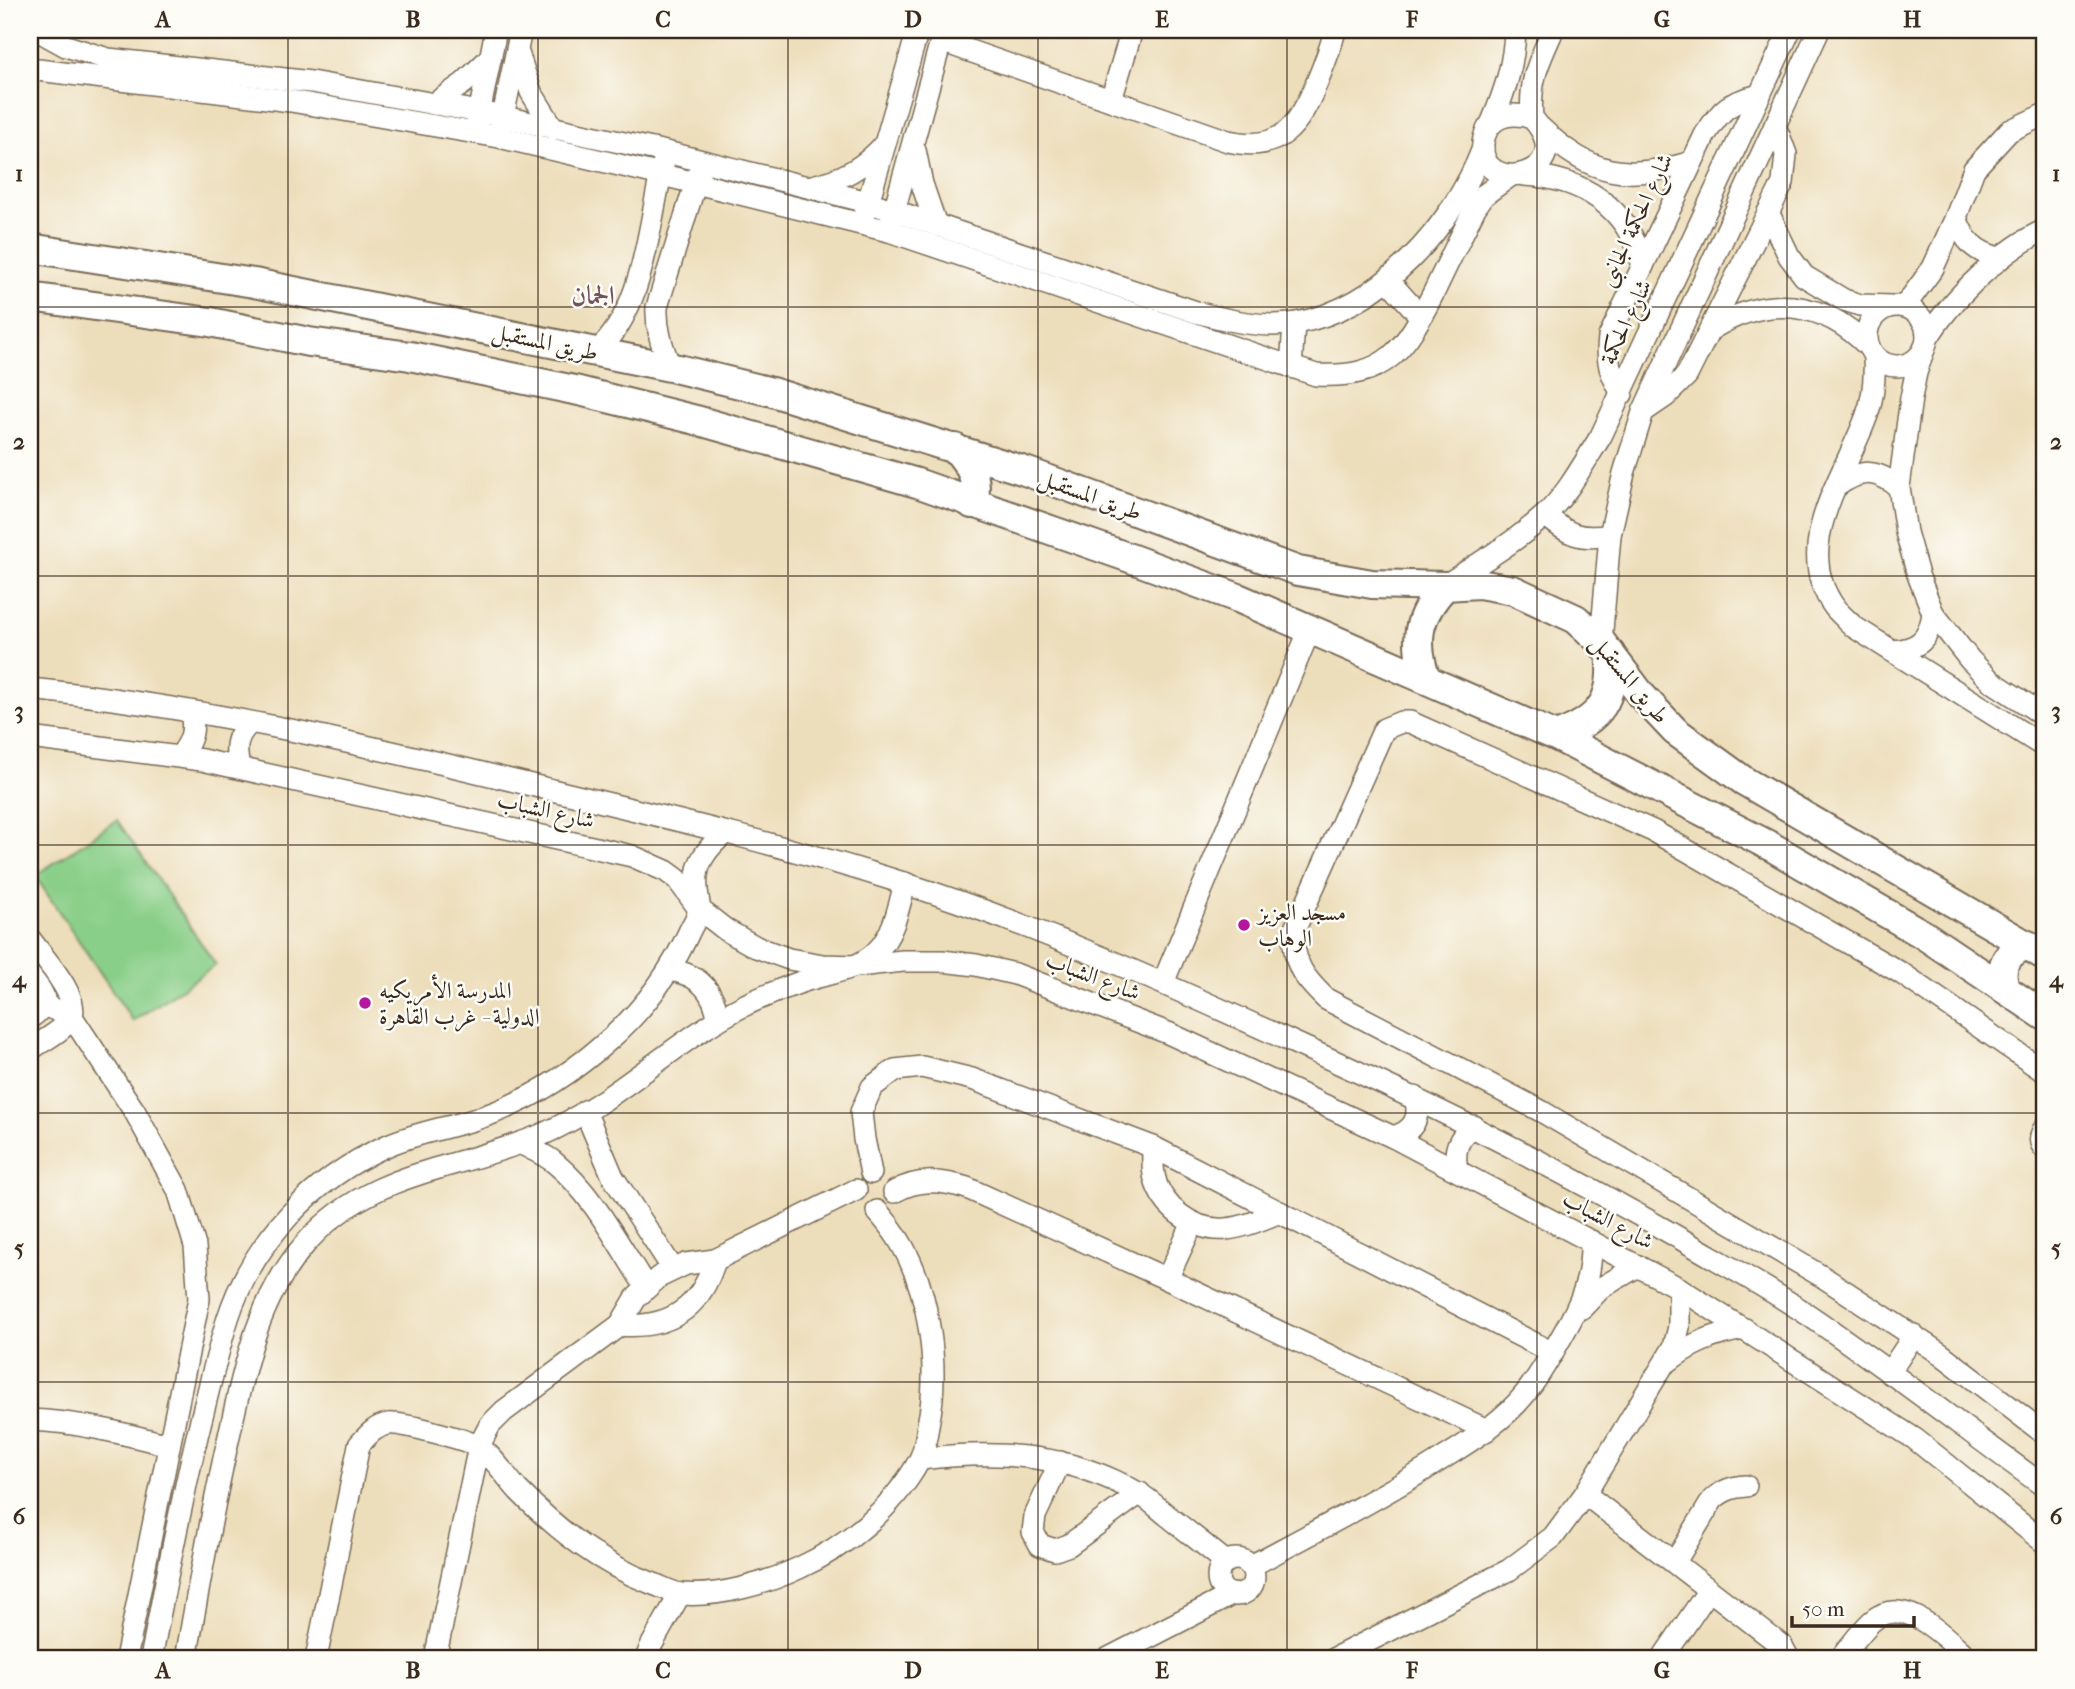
<svg xmlns="http://www.w3.org/2000/svg" width="2075" height="1689" viewBox="0 0 2075 1689" font-family="'IM FELL French Canon',Amiri,serif">
<style>
.green{fill:#8acf89;stroke:#627c54;stroke-width:2}
.lines{fill:none;stroke-linecap:round;stroke-linejoin:round}
.minor-casing{stroke:#796955;stroke-width:24}
.major-casing{stroke:#796955;stroke-width:32}
.minor{stroke:#fff;stroke-width:21}
.major{stroke:#fff;stroke-width:28}
.grid{fill:none;stroke:#3b2a1e;stroke-width:2;stroke-opacity:0.55}
.poi-dot{fill:#b5179e;stroke:#fdfcf7;stroke-width:2.5}
.labels{text-anchor:middle;dominant-baseline:central;stroke-width:5;stroke-linejoin:round;paint-order:stroke}
.street-label{font-size:23px;fill:#3b2a1e;stroke:#fdfcf7}
.poi-label{font-size:23px;fill:#3b2a1e;stroke:#fdfcf7;text-anchor:start}
.quarter-label{font-size:26px;font-weight:bold;fill:#74545c;stroke:#fdfcf7}
.neatline{fill:none;stroke:#3b2a1e;stroke-width:2.5}
.grid-label{font-size:23px;text-anchor:middle;font-weight:bold;fill:#3b2a1e}
</style>
<rect width="100%" height="100%" fill="#fdfcf7"/>
<filter id="ink" filterUnits="userSpaceOnUse"><feTurbulence type="fractalNoise" baseFrequency=".0143" numOctaves="2"/><feDisplacementMap in="SourceGraphic" scale="14" xChannelSelector="R" yChannelSelector="G"/><feConvolveMatrix kernelMatrix="1 2 1 2 8 2 1 2 1" color-interpolation-filters="sRGB"/></filter>
<filter id="wash" filterUnits="userSpaceOnUse"><feTurbulence type="fractalNoise" baseFrequency=".00686" numOctaves="4" result="noise"/><feDisplacementMap in="SourceGraphic" scale="28" xChannelSelector="R" yChannelSelector="G"/><feGaussianBlur stdDeviation="1.57" result="paint"/><feColorMatrix in="noise" values="0 0 0 0 0 0 0 0 0 0 0 0 0 0 0 0 0 1.4 0 .05"/><feComposite in="paint" operator="in"/></filter>
<g filter="url(#wash)">
<rect width="100%" height="100%" fill="#eddebb"/>
<polygon class="green" points="117,820 216,965 133,1021 35,876"/>
</g>
<g filter="url(#ink)">
<g class="lines">
<defs>
<g id="minor">
<path d="M 37,30 L 66,46 L 108,59 L 311,82 L 480,112 L 666,152 L 868,202 L 1196,312 C 1227,320 1263,329 1296,323 C 1381,308 1453,226 1483,148"/>
<path d="M 941,41 L 1228,141 C 1281,153 1299,126 1317,82 C 1324,65 1331,48 1335,30"/>
<polyline points="518,53 531,92 554,129"/>
<path d="M 30,69 L 291,101 L 499,137 L 696,183 L 889,231 L 1316,375 C 1388,379 1405,349 1435,290 C 1448,262 1462,235 1475,208 L 1484,195 L 1510,176"/>
<polyline points="1111,100 1132,30"/>
<polyline points="434,104 464,83 491,57"/>
<path d="M 1532,118 C 1509,111 1487,116 1483,143 C 1477,200 1584,174 1532,118 C 1529,80 1538,64 1553,30"/>
<path d="M 1492,122 C 1505,91 1514,64 1515,30"/>
<polyline points="477,124 496,30"/>
<path d="M 1541,128 C 1590,176 1628,181 1692,162"/>
<polyline points="500,131 521,30"/>
<polyline points="915,150 922,184 936,225"/>
<path d="M 1524,175 C 1583,178 1628,207 1643,266"/>
<path d="M 812,186 C 841,180 863,168 883,146"/>
<polyline points="1768,212 1789,256 1804,276 1844,300 1860,305 1891,306"/>
<polyline points="865,213 918,30"/>
<path d="M 1956,217 C 1964,241 1975,252 1999,258"/>
<polyline points="891,222 944,30"/>
<polyline points="1388,280 1421,317"/>
<circle cx="1897" cy="336" r="30"/>
<polyline points="1904,307 1933,268 1956,217 1974,169 2009,131 2045,114"/>
<path d="M 1710,330 C 1766,294 1822,299 1869,347"/>
<path d="M 1927,339 C 1950,300 2004,248 2045,230"/>
<polyline points="1924,349 1916,373 1911,398 1899,487 1906,532 1918,575 1933,613 1970,660 1991,681 2045,716"/>
<path d="M 595,353 C 646,310 648,222 664,161"/>
<path d="M 1874,356 C 1875,377 1874,396 1867,415 C 1846,475 1789,546 1835,608 C 1841,615 1848,621 1854,627 L 2045,747"/>
<path d="M 670,367 C 662,346 656,329 657,307 L 699,172"/>
<polyline points="1291,367 1294,324"/>
<path d="M 1622,394 C 1610,372 1606,363 1609,337 L 1705,135 C 1723,107 1728,103 1760,95"/>
<polyline points="1644,411 1666,396 1687,375 1783,183 1786,154 1775,125"/>
<path d="M 1837,486 C 1861,469 1875,469 1899,487"/>
<path d="M 1546,515 C 1567,535 1581,540 1610,535"/>
<path d="M 1446,585 C 1479,563 1514,543 1544,516 C 1567,495 1584,463 1601,436 L 1790,30"/>
<polyline points="1601,642 1610,535 1624,473 1643,412 1819,30"/>
<path d="M 1892,651 C 1919,649 1929,640 1933,613"/>
<path d="M 30,689 C 198,706 363,744 527,784 C 652,814 778,843 900,882 C 1033,924 1161,982 1288,1040 C 1422,1100 1553,1165 1681,1239 C 1722,1263 1765,1286 1804,1312 C 1886,1367 1965,1429 2045,1487"/>
<polyline points="30,738 202,760 632,856 666,871 677,879 699,909 726,930 756,947 789,959 823,965 857,966 903,961 942,961 976,965 1015,974 1168,1033 1393,1137 1679,1288 1915,1439 2045,1543"/>
<path d="M 180,756 C 192,741 195,730 191,712"/>
<path d="M 239,767 C 235,749 235,736 250,723"/>
<path d="M 30,939 C 42,956 84,1000 70,1020 C 61,1032 42,1041 30,1050"/>
<path d="M 670,970 C 698,974 715,991 718,1019"/>
<path d="M 30,976 C 44,995 53,1002 30,1018"/>
<polyline points="1163,983 1310,629"/>
<polyline points="44,1005 72,1017 135,1112 178,1190 195,1246 199,1299 126,1659"/>
<path d="M 2045,1072 L 1901,973 L 1653,831 L 1410,722 L 1401,722 L 1384,729 L 1293,933 C 1294,965 1303,977 1326,999 L 1541,1111 L 1823,1277 L 1941,1354 L 2045,1434"/>
<polyline points="585,1111 613,1177 673,1269"/>
<path d="M 2045,1127 C 2040,1135 2038,1142 2045,1149"/>
<path d="M 1393,1137 C 1414,1131 1421,1118 1415,1097"/>
<path d="M 522,1144 C 533,1150 546,1155 555,1163 C 594,1195 619,1246 646,1287"/>
<path d="M 1153,1147 C 1153,1157 1152,1169 1155,1179 C 1158,1192 1168,1206 1179,1214 C 1214,1241 1243,1227 1280,1212"/>
<path d="M 1457,1169 C 1453,1150 1458,1137 1474,1126"/>
<polyline points="871,1173 864,1139 861,1112 872,1087 895,1070 922,1067 972,1079 1153,1147 1553,1353"/>
<path d="M 894,1192 C 918,1178 941,1180 967,1188 L 1167,1279 L 1487,1430"/>
<polyline points="1167,1279 1192,1225"/>
<polyline points="1582,1308 1601,1288 1638,1266"/>
<path d="M 620,1325 C 670,1329 701,1308 715,1260"/>
<path d="M 1666,1363 C 1690,1344 1714,1334 1745,1329"/>
<polyline points="1889,1373 1914,1335"/>
<path d="M 30,1420 C 79,1422 121,1433 169,1445"/>
<path d="M 921,1459 C 996,1450 1070,1453 1138,1493 C 1149,1499 1158,1508 1168,1516 C 1187,1531 1207,1547 1226,1562"/>
<polyline points="1060,1462 1035,1516 1033,1532 1040,1545 1055,1550 1069,1545 1140,1493"/>
<polyline points="1585,1494 1782,1646 1789,1659"/>
<circle cx="1236" cy="1577" r="18"/>
<path d="M 1675,1562 L 1713,1499 C 1724,1490 1732,1487 1746,1486"/>
<path d="M 1251,1566 C 1318,1530 1386,1495 1450,1454 C 1477,1437 1505,1419 1525,1394 C 1539,1377 1551,1355 1562,1336 C 1581,1303 1592,1279 1591,1241"/>
<path d="M 151,1659 C 166,1580 181,1502 200,1424 C 209,1389 217,1353 228,1318 C 253,1241 313,1179 386,1146 C 412,1134 442,1129 470,1121 C 523,1105 569,1076 610,1039 C 645,1008 671,972 690,930 C 693,924 698,916 699,910 C 700,903 697,895 697,888 C 694,864 707,848 725,833"/>
<path d="M 186,1659 C 199,1584 212,1510 229,1436 C 244,1368 258,1297 306,1243 C 371,1169 457,1171 541,1135 C 616,1103 674,1040 747,1004 C 767,995 786,987 807,980 C 830,973 858,970 876,952 C 894,935 899,906 905,883"/>
<path d="M 316,1659 L 359,1445 C 367,1436 375,1426 388,1424 C 400,1422 469,1440 479,1447 C 493,1456 507,1478 518,1490 C 557,1530 599,1563 651,1583 C 660,1586 672,1593 681,1594 C 719,1597 765,1584 799,1568 C 847,1546 893,1508 919,1461 C 925,1451 926,1436 928,1425 C 940,1369 930,1290 899,1240 C 893,1230 885,1220 877,1211"/>
<polyline points="435,1659 479,1446 490,1425 504,1411 620,1325 636,1298 659,1277 686,1264 715,1260 856,1190"/>
<polyline points="646,1659 651,1646 680,1594"/>
<polyline points="1107,1659 1233,1594"/>
<polyline points="1333,1659 1509,1570 1553,1537 1585,1494 1674,1347 1679,1327 1679,1288"/>
<polyline points="1662,1659 1709,1590"/>
<path d="M 1840,1659 C 1850,1647 1860,1632 1872,1621 C 1905,1592 1946,1639 1970,1659"/>
</g>
<g id="major">
<polyline points="30,248 254,283 670,367 772,392 1025,471 1298,571 1372,584 1445,586 1479,584 1513,590 1576,619 1601,642 1641,695 1675,731 1744,781 2045,956"/>
<polyline points="30,297 210,322 309,342 410,356 579,391 696,420 917,483 1130,558 1238,598 1556,736 1772,847 1924,935 2045,1016"/>
<path d="M 955,448 C 971,466 980,480 972,504"/>
<path d="M 1426,679 C 1413,640 1417,616 1445,586"/>
<path d="M 1556,736 C 1600,721 1616,699 1610,653"/>
<path d="M 2005,989 C 1998,967 2006,952 2028,945"/>
</g>
</defs>
<use href="#minor" class="minor-casing"/>
<use href="#major" class="major-casing"/>
<use href="#minor" class="minor"/>
<use href="#major" class="major"/>
</g>
</g>
<path class="grid" d="M 288,30 L 288,1659M 538,30 L 538,1659M 788,30 L 788,1659M 1038,30 L 1038,1659M 1287,30 L 1287,1659M 1537,30 L 1537,1659M 1787,30 L 1787,1659M 30,307 L 2045,307M 30,576 L 2045,576M 30,845 L 2045,845M 30,1113 L 2045,1113M 30,1382 L 2045,1382"/>
<g class="poi-dot">
<circle cx="1244" cy="925" r="7"/>
<circle cx="365" cy="1003" r="7"/>
</g>
<g class="labels">
<g class="street-label">
<text transform="translate(1636 220) rotate(-65)">شارع الحكمة الجانبى</text>
<text transform="translate(1626 322) rotate(-65)">شارع الحكمة</text>
<text transform="translate(545 342) rotate(12)">طريق المستقبل</text>
<text transform="translate(1090 495) rotate(20)">طريق المستقبل</text>
<text transform="translate(1630 679) rotate(50)">طريق المستقبل</text>
<text transform="translate(546 810) rotate(13)">شارع الشباب</text>
<text transform="translate(1093 976) rotate(21)">شارع الشباب</text>
<text transform="translate(1608 1220) rotate(28)">شارع الشباب</text>
</g>
<g class="poi-label">
<text x="1258" y="912">مسجد العزيز<tspan x="1258" dy="26">الوهاب</tspan></text>
<text x="379" y="990">المدرسة الأمريكيه<tspan x="379" dy="26">الدولية - غرب القاهرة</tspan></text>
</g>
<g class="quarter-label">
<text x="593" y="295">الجمان</text>
</g>
</g>
<rect width="2075" height="1689" fill="none" stroke="#fdfcf7" stroke-width="77"/>
<path d="M1792 1616v10h122v-10" fill="none" stroke="#3b2a1e" stroke-width="3.5"/>
<text x="1802" y="1616" font-size="21" fill="#3b2a1e" stroke="#fdfcf7" stroke-width="5" paint-order="stroke">50 m</text>
<rect x="38" y="38" width="1998" height="1612" class="neatline"/>
<g class="grid-label">
<text x="163" y="27">A</text>
<text x="413" y="27">B</text>
<text x="663" y="27">C</text>
<text x="913" y="27">D</text>
<text x="1162" y="27">E</text>
<text x="1412" y="27">F</text>
<text x="1662" y="27">G</text>
<text x="1912" y="27">H</text>
<text x="19" y="181">1</text>
<text x="2056" y="181">1</text>
<text x="19" y="449">2</text>
<text x="2056" y="449">2</text>
<text x="19" y="718">3</text>
<text x="2056" y="718">3</text>
<text x="19" y="987">4</text>
<text x="2056" y="987">4</text>
<text x="19" y="1255">5</text>
<text x="2056" y="1255">5</text>
<text x="19" y="1524">6</text>
<text x="2056" y="1524">6</text>
<text x="163" y="1678">A</text>
<text x="413" y="1678">B</text>
<text x="663" y="1678">C</text>
<text x="913" y="1678">D</text>
<text x="1162" y="1678">E</text>
<text x="1412" y="1678">F</text>
<text x="1662" y="1678">G</text>
<text x="1912" y="1678">H</text>
</g>
</svg>
